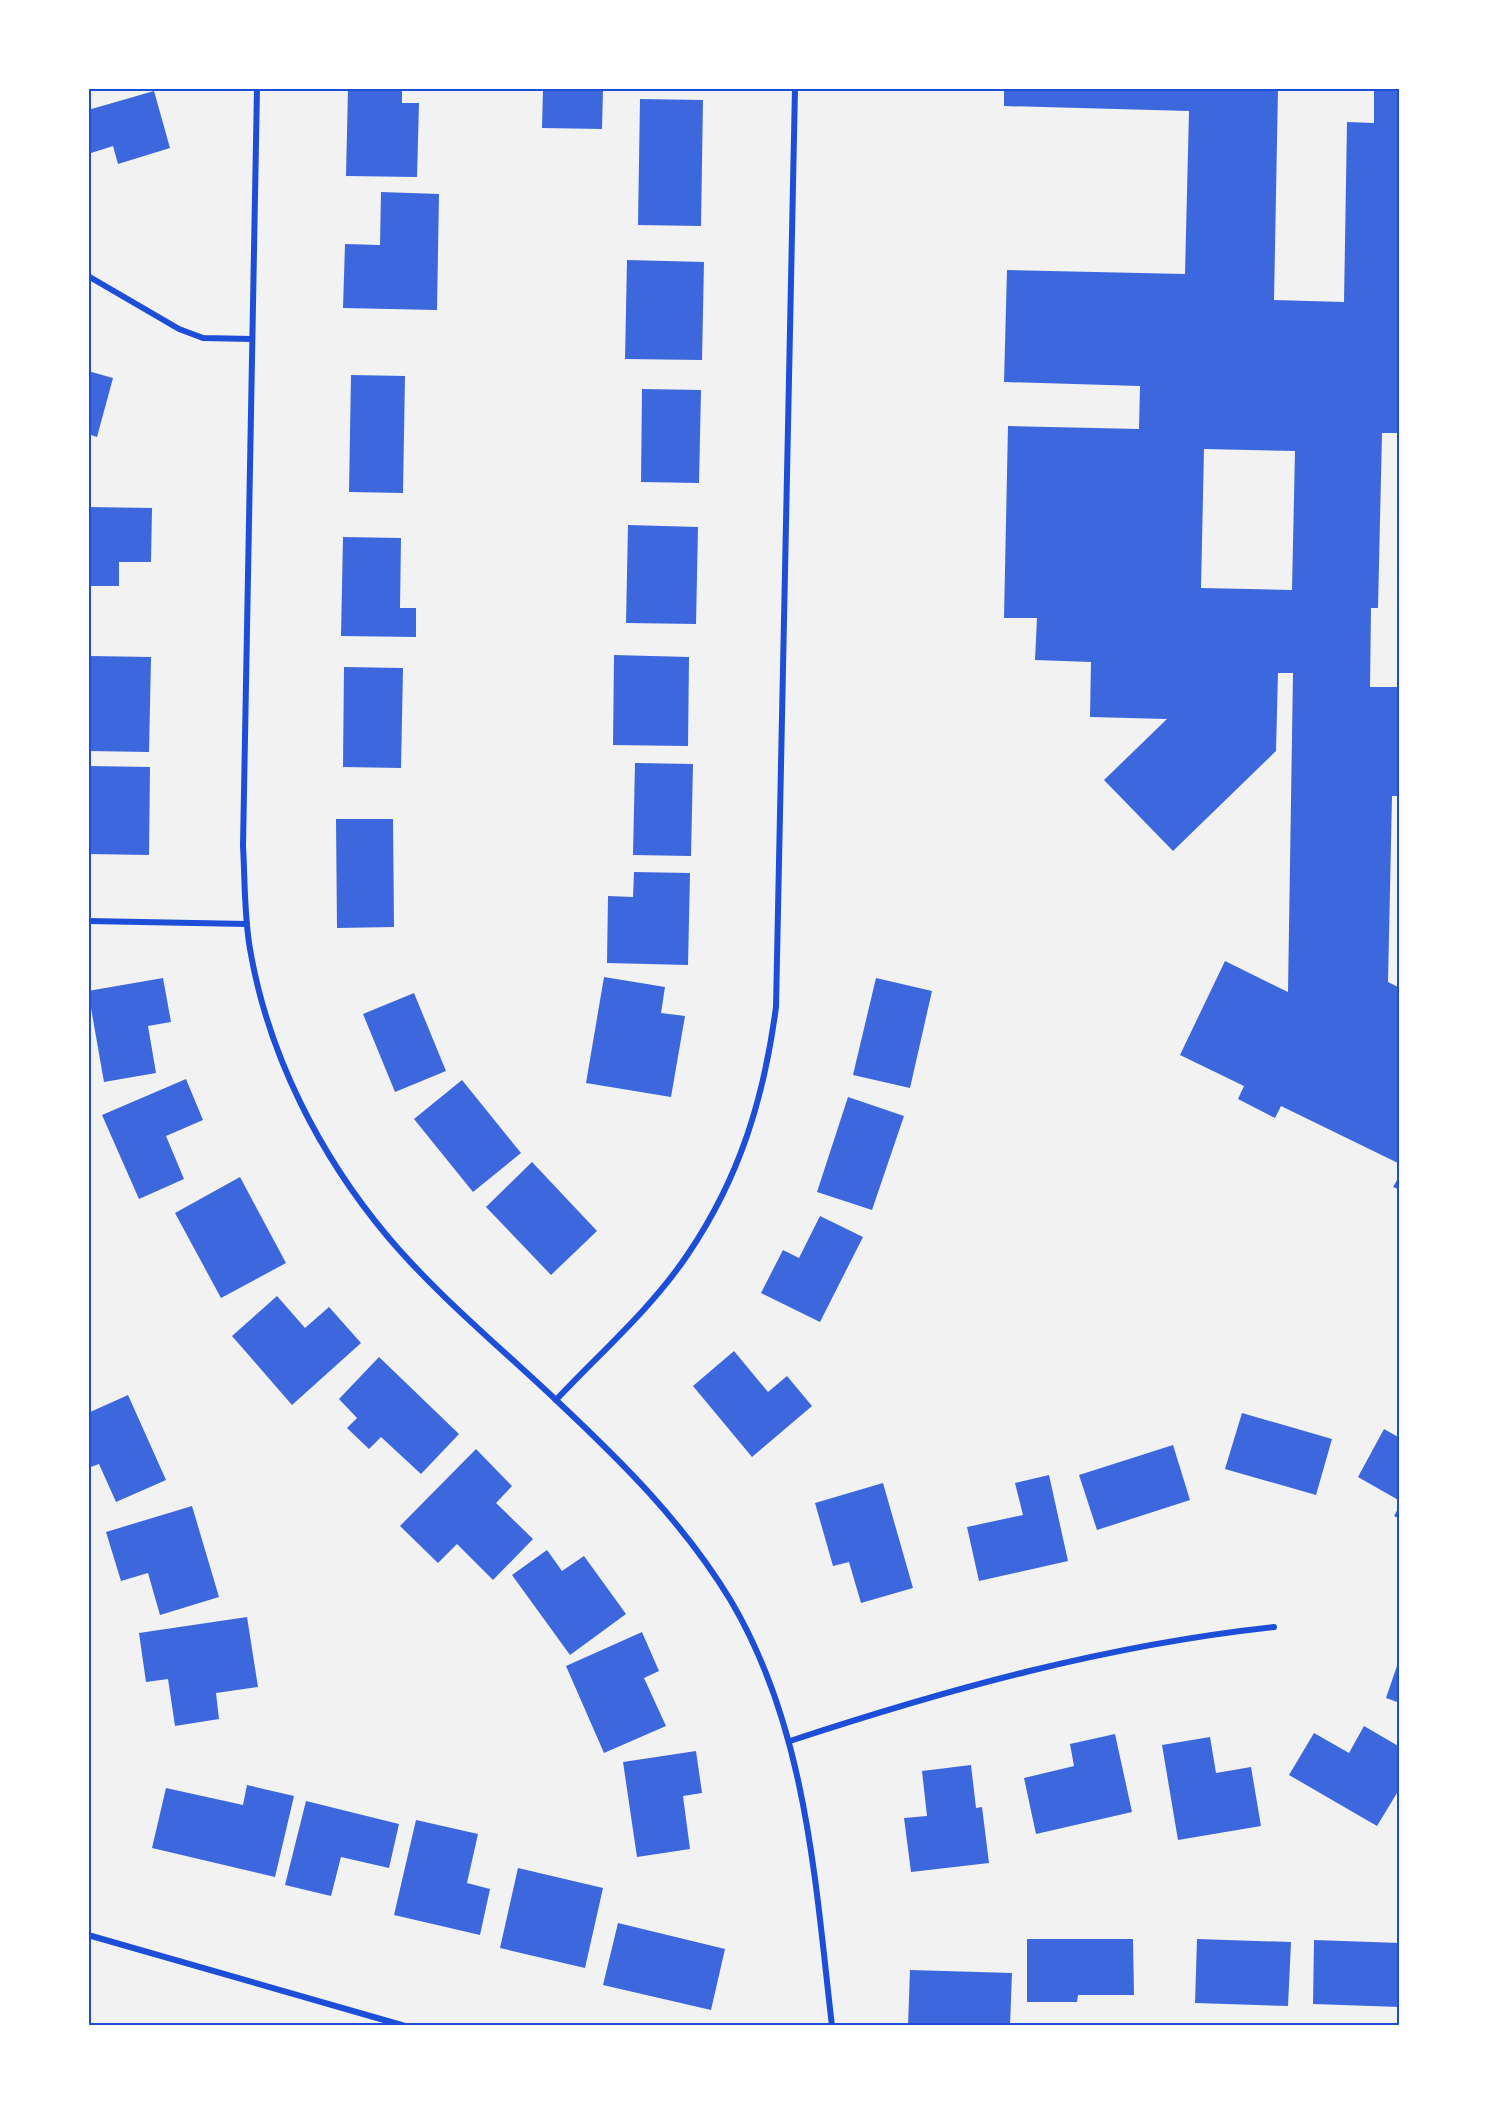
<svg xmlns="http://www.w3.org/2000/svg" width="1488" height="2114" viewBox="0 0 1488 2114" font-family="Manrope,sans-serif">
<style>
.building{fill:#3d67dc;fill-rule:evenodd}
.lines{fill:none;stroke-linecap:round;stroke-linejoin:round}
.minor{stroke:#1d4ed8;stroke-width:6}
.neatline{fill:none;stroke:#1d4ed8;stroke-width:2}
</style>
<rect width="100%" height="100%" fill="#f2f2f2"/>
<g class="building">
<polygon points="348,88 402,88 402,103 419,103 417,177 346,176"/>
<polygon points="543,88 603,88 602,129 542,128"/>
<path d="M 1004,88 L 1278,88 L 1274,300 L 1344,302 L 1347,122 L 1374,123 L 1374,88 L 1400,88 L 1400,433 L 1382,433 L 1378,608 L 1371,608 L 1370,687 L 1400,687 L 1400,796 L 1392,796 L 1388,982 L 1400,988 L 1400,1164 L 1281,1106 L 1275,1118 L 1238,1099 L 1244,1086 L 1180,1055 L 1225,961 L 1288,992 L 1293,673 L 1278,673 L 1276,751 L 1173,851 L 1104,780 L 1167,719 L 1090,717 L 1091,662 L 1035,660 L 1037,618 L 1004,618 L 1008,426 L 1139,429 L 1140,386 L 1004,382 L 1007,270 L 1185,274 L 1189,111 L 1004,106 ZM 1204,449 L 1295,451 L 1292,590 L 1201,588 Z"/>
<polygon points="154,91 170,148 118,164 113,146 88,154 88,110"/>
<polygon points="640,99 703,100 701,226 638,225"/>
<polygon points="381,192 439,194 437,310 343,308 345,244 380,245"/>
<polygon points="627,260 704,262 702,360 625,359"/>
<polygon points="88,371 113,378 97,437 88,434"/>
<polygon points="351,375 405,376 403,493 349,492"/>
<polygon points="642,389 701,390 699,483 641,482"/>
<polygon points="88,507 152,508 151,562 119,562 119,586 88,586"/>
<polygon points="628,525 698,527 696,624 626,623"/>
<polygon points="343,537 401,538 400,608 416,608 416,637 341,636"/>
<polygon points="614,655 689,657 688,746 613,745"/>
<polygon points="90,656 151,657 149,752 88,751"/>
<polygon points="344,667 403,668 401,768 343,767"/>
<polygon points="635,763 693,764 691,856 633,855"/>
<polygon points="88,766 150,767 149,855 88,854"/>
<polygon points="336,819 393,819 394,927 337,928"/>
<polygon points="634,872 690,873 688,965 607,963 608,896 633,897"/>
<polygon points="604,977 665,987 661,1013 685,1016 671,1097 586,1083"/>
<polygon points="163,978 171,1022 148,1026 156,1073 104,1082 88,991"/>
<polygon points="876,978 932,991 910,1088 853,1075"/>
<polygon points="414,993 446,1071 395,1092 363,1014"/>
<polygon points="186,1079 203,1120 166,1136 184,1179 139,1199 102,1115"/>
<polygon points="462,1080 521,1153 473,1192 414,1119"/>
<polygon points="848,1097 904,1116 872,1210 817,1192"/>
<polygon points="532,1162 597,1231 551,1275 486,1207"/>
<polygon points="1400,1175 1400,1190 1393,1187"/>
<polygon points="240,1177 286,1263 221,1298 175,1213"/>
<polygon points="820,1216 863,1237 820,1322 761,1293 783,1250 799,1258"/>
<polygon points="277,1296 305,1328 329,1307 361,1343 292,1405 232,1336"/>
<polygon points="734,1351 768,1392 787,1376 812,1406 752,1457 693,1386"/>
<polygon points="379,1357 459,1434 421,1474 381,1437 369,1449 347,1428 357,1418 339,1399"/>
<polygon points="128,1395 166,1480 116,1502 99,1464 88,1468 88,1413"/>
<polygon points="1242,1413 1332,1439 1316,1495 1225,1469"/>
<polygon points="1384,1429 1400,1438 1400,1501 1358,1477"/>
<polygon points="1173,1445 1190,1500 1097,1530 1079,1475"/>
<polygon points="476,1449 512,1486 496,1503 533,1539 493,1580 457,1544 438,1563 400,1526"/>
<polygon points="1049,1475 1068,1561 979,1581 967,1527 1023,1515 1015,1483"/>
<polygon points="883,1483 913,1588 861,1603 849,1562 833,1566 815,1503"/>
<polygon points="1400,1505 1400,1519 1394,1516"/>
<polygon points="192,1506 219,1597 160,1615 148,1573 121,1581 106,1532"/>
<polygon points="547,1550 562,1571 584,1556 626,1614 570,1655 512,1575"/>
<polygon points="247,1617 258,1687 216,1693 219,1719 175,1726 168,1679 146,1682 139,1633"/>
<polygon points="642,1632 659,1671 644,1678 666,1726 604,1753 566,1666"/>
<polygon points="1399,1660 1400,1660 1400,1703 1386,1698"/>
<polygon points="1364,1726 1400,1747 1400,1788 1377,1826 1289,1775 1314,1733 1349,1753"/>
<polygon points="1115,1734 1132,1812 1036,1834 1024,1778 1074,1766 1070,1744"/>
<polygon points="1210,1737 1216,1773 1251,1767 1261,1826 1178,1840 1162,1745"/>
<polygon points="696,1751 702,1793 683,1796 690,1849 637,1857 623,1762"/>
<polygon points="971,1765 976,1808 982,1807 989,1863 911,1872 904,1818 927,1816 922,1771"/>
<polygon points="247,1785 294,1796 275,1877 152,1848 166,1788 243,1805"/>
<polygon points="306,1801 399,1824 389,1868 341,1857 331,1896 285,1885"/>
<polygon points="416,1820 478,1834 467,1883 490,1889 480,1935 394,1915"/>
<polygon points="518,1868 603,1888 585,1968 500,1948"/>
<polygon points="618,1923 725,1949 711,2010 603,1985"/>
<polygon points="1027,1939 1133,1939 1134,1995 1078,1995 1077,2002 1027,2002"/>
<polygon points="1197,1939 1291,1942 1288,2006 1195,2003"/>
<polygon points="1314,1940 1400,1943 1400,2007 1313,2004"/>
<polygon points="910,1970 1012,1973 1010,2026 908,2026"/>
</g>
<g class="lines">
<g class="minor">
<path d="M 257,88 L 243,846 C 245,880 244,915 250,949 C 268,1055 320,1156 388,1237 C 438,1296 500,1347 556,1400 C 622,1462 684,1523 731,1601 C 807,1730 815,1881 832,2026"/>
<polyline points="88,276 179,329 203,338 252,339"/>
<polyline points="88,921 247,924"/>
<path d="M 556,1400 C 600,1353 652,1308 688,1254 C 740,1177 764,1098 776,1007 L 795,88"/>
<path d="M 790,1741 C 948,1689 1107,1645 1274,1627"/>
<polyline points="88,1935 405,2026"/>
</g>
</g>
<rect width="1488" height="2114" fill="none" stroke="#ffffff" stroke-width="180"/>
<rect x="90" y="90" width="1308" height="1934" class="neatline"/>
</svg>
